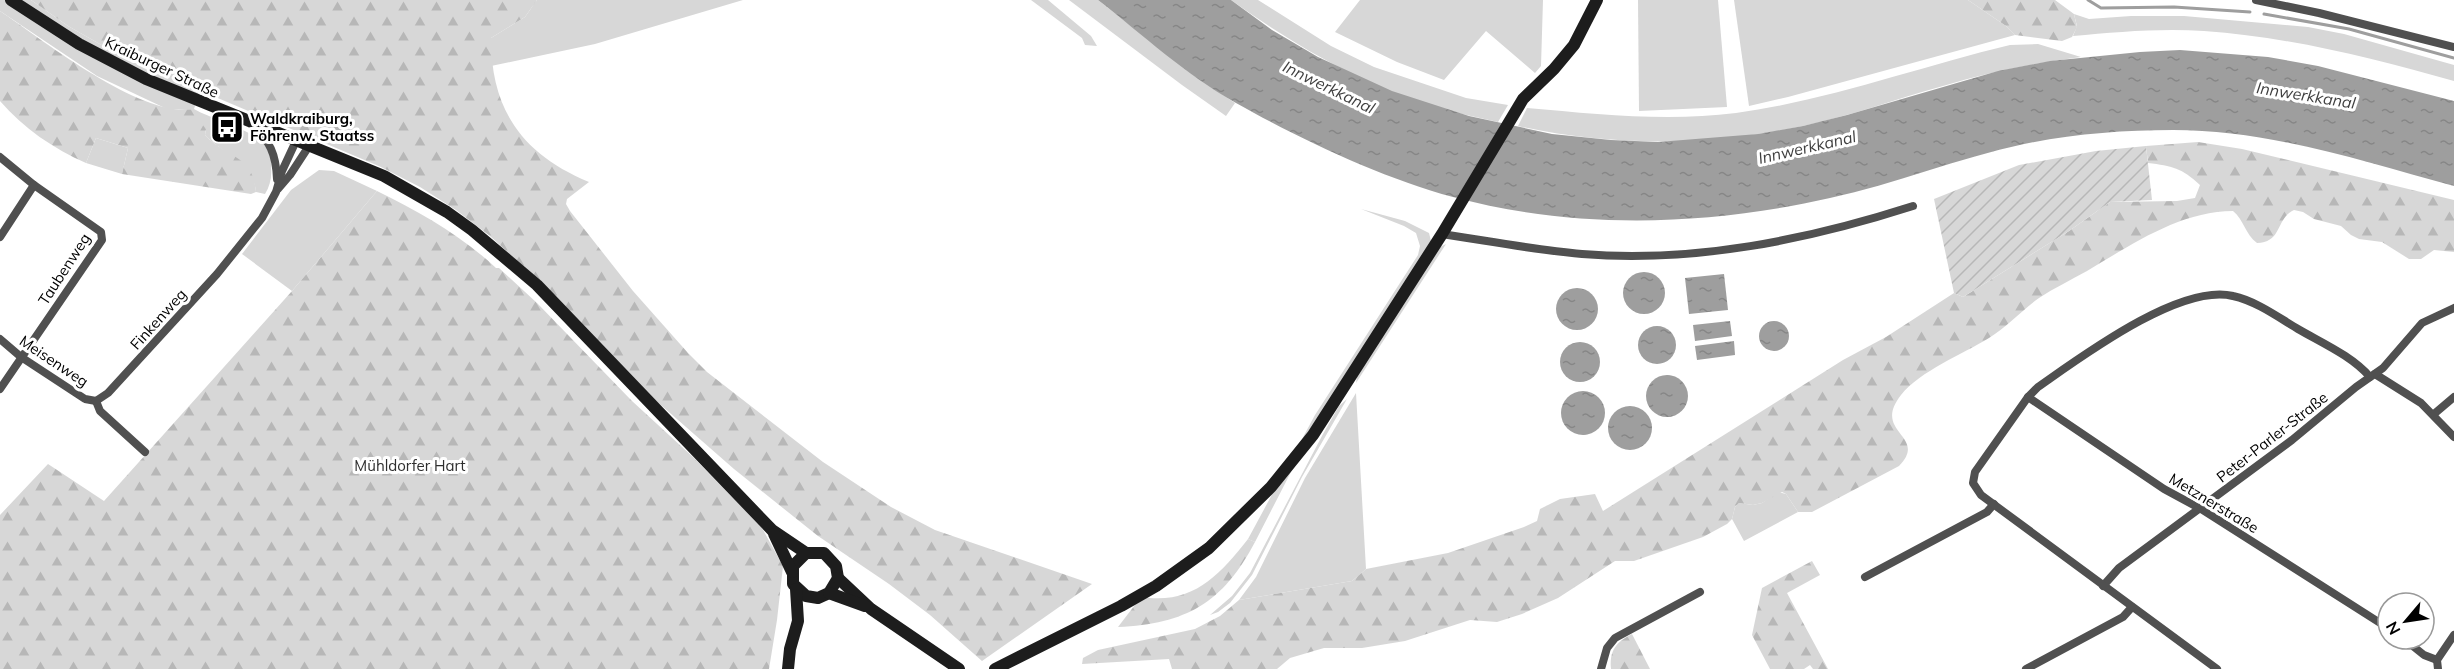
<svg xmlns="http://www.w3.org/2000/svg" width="2454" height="669" viewBox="0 0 2454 669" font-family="Mulish,sans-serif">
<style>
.grass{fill:#d7d7d7}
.forest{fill:url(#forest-firs)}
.garden{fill:url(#garden-furrows)}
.water{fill:url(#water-ripples)}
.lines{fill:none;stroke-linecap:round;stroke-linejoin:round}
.stream{stroke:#9e9e9e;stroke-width:3}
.minor{stroke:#505050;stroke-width:8}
.secondary{stroke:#1d1d1d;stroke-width:12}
.labels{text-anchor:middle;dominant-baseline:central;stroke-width:6;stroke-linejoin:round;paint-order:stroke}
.street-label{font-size:15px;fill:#000;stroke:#fff}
.poi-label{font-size:15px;font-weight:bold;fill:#000;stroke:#fff;text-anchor:start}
.park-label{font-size:15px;fill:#2e2e2e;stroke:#fff}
.water-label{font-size:16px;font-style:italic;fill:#3f3f3f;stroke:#fff}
</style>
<defs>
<pattern id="forest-firs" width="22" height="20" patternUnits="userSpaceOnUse" patternTransform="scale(1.5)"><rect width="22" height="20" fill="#d7d7d7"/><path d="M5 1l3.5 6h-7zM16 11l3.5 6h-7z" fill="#b7b7b7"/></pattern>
<pattern id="garden-furrows" width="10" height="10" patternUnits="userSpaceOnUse" patternTransform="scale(1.5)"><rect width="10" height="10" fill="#d7d7d7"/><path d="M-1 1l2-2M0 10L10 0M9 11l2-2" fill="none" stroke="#b7b7b7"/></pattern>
<pattern id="water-ripples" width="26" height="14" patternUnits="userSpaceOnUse" patternTransform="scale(1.5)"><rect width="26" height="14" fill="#9e9e9e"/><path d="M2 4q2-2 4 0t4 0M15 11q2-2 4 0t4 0" fill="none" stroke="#868686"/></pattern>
</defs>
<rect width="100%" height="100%" fill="#fff"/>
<g class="grass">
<path d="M 0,0 L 31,0 L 68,26 L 128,60 L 200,90 L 194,109 C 213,120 259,131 268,149 C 272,155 271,161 271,167 C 272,177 270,186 265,194 L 256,192 C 254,165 221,152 205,135 L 206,129 L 187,110 L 167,109 L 97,76 L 0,11 Z"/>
<polygon points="537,0 743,0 595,44 491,66 491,38 525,17"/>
<polygon points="1031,0 1048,0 1091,36 1097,46 1085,45 1082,38"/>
<polygon points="1069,0 1098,0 1196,77 1235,103 1226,116 1182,85"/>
<path d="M 1231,0 L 1258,0 L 1331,46 L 1374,67 L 1466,98 L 1508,105 L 1498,122 C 1477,117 1456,113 1435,107 C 1361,84 1294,45 1231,0 Z"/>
<polygon points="1360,0 1543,0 1541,66 1535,73 1486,31 1444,80 1397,62 1335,32"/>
<polygon points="1638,0 1718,0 1727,107 1639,111"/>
<polygon points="1734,0 1968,0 2006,26 2015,35 1788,97 1749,106"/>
<path d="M 2074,14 L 2089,19 L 2131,16 L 2184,16 L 2308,27 L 2344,34 L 2454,65 L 2454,81 C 2372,58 2290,37 2204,31 C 2161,28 2116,32 2073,36 L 2077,26 Z"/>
<path d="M 2038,44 L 2081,57 C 2034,63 1988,72 1943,86 C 1896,99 1850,116 1803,126 C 1710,146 1611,147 1518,126 L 1527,108 C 1596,114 1666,122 1736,113 C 1830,100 1918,67 2010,45 Z"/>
<polygon points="96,138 128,148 122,174 86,163"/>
<polygon points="319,170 334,171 377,191 292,291 242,254 291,190"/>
<polygon points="1361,209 1405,221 1429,233 1431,241 1291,472 1255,542 1248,539 1315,415 1418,255 1420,246 1416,233 1404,226"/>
<polygon points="1446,244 1356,383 1357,376 1440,247"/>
<polygon points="1356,393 1366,569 1352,581 1239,600 1256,577 1305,478"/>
<polygon points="1347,399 1302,477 1252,575 1230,603 1218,612 1210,615 1232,596 1250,573 1323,434 1339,406"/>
<polygon points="1778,492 1786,494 1798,512 1744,541 1732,519 1735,507 1739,503 1753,505 1762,503"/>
</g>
<g class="forest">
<path d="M 31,0 L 537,0 L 525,17 L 491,38 C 491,110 522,154 589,182 L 567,199 L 566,204 L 570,211 L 633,291 L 688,353 L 707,372 L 823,462 L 891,507 L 935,530 L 1092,584 L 982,661 L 930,615 L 889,584 L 818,536 L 734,469 L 654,399 L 525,268 L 490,236 L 456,210 L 420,187 L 381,167 L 128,60 L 68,26 Z"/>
<polygon points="1968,0 2055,0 2074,14 2077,27 2072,37 2062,41 2015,35 2006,26"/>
<path d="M 0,11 C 43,40 142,119 194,109 L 195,115 L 206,129 L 205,135 C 226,158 253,154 256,192 L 251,194 L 122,174 L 128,148 L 96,138 L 86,163 C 54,149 23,128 0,101 Z"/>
<path d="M 2198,142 L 2242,149 L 2454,200 L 2454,252 L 2434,250 L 2421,259 L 2409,259 L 2382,242 L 2359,239 L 2351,235 L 2341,226 L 2314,219 L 2303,212 L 2294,210 C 2275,219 2283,242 2257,243 C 2245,234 2244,220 2233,211 C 2180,211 2131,245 2087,271 C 2071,280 2054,288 2039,298 C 2022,310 2007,327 1989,338 C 1963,354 1920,371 1901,395 C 1871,433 1929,435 1899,466 L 1812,512 L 1798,512 L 1786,494 L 1782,492 L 1762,503 L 1753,505 L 1739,503 L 1735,507 L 1732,519 L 1727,524 L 1703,537 L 1634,561 L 1615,561 L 1558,598 L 1522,614 L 1497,622 L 1470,620 L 1405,641 L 1362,648 L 1324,648 L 1290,658 L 1277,669 L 1172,669 L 1169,659 L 1082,664 L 1083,658 L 1098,650 L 1195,629 L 1220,616 L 1239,600 L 1352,581 L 1366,569 L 1448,553 L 1524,527 L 1537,521 L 1540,509 L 1560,499 L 1595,494 L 1603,511 L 1843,360 L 1886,337 L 1954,293 L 1963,297 L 2069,231 L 2110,202 L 2177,201 L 2195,198 L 2200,185 C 2182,168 2172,166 2148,163 L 2146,146 Z"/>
<path d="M 377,191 C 420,212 462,236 496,268 L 499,268 L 537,303 L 632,401 L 694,458 L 762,528 L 783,566 L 777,620 L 769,669 L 0,669 L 0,515 L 48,464 L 104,501 L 292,291 Z"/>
<path d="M 1248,539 L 1255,542 C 1223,603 1186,624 1118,627 L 1141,597 C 1192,605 1218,577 1248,539 Z"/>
<polygon points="1812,561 1820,575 1787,593 1828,669 1813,669 1810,665 1804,669 1770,669 1752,635 1762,588"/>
<path d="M 1632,634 L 1650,669 L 1611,669 C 1609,651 1616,642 1632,634 Z"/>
</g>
<polygon class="garden" points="2146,146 2152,200 2110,202 2069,231 1963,297 1954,293 1934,199 2019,165 2096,151"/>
<g class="water">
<path d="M 1098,0 L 1231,0 L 1272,30 L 1318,57 L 1392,91 L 1469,116 L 1552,134 L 1611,140 L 1658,142 L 1758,134 L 1803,126 L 1847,115 L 1998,71 L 2050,61 L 2140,52 L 2180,50 L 2268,57 L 2318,66 L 2454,101 L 2454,186 C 2362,161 2270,130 2173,130 C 2123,130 2073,134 2024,144 C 1958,158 1895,184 1830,198 C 1707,226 1576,230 1453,197 C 1382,178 1300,139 1236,103 C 1186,75 1143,35 1098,0 Z"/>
<circle cx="1644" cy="293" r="21"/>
<polygon points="1724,274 1728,310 1689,314 1685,278"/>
<circle cx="1577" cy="309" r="21"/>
<polygon points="1730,321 1732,336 1695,341 1693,325"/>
<circle cx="1774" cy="336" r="15"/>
<circle cx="1657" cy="345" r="19"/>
<polygon points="1734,341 1735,355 1697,360 1695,346"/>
<circle cx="1580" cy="362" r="20"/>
<circle cx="1667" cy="396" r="21"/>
<circle cx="1583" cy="413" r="22"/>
<circle cx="1630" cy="428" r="22"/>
</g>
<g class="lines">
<g class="stream">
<polyline points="2088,0 2101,8 2174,7 2250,12"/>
<polyline points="2264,14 2349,29 2454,58"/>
</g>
<g class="minor">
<polyline points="2256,0 2319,13 2454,47"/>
<path d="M 252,125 C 270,141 276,154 277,179"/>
<polyline points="0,157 34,185 101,232 102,240 0,389"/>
<polyline points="278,189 290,175 309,146"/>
<path d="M 1442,234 C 1489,241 1535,250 1582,254 C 1695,263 1807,240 1913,206"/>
<polyline points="0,237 34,185"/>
<polyline points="0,339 21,357 85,399 96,401"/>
<polyline points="2375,374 2421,403 2454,437"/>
<polyline points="2028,397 2164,489 2201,509 2388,628"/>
<polyline points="96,401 108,393 217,274 262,218 276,192 282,171 296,141"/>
<polyline points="96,401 100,411 145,452"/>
<polyline points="2434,414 2454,397"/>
<polyline points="1865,577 1987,512 1994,504"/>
<polyline points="2103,586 2119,568 2292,440 2356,387 2383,368 2422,323 2454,308"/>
<polyline points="2404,639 2424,655 2437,660"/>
<polyline points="1601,669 1607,648 1615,638 1700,592"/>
<polyline points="2026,669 2123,617 2132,607"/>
<path d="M 2217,669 L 1981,495 L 1973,483 L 1975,472 L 2028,397 L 2038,387 C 2081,357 2180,283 2233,296 C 2256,301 2278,317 2298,329 C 2322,343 2352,356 2370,377"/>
<polyline points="2438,669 2437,660 2454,635"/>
</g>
<g class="secondary">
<polyline points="11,0 79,44 146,79 384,176 447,212 472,230 537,285 772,530 806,553 824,553 836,566 838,578 829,593 818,598 806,596 793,584 793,566 806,553"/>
<polyline points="774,534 792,572"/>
<polyline points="838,578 871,609 959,669"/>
<polyline points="829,593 865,606"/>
<polyline points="788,669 790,649 798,621 796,589"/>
<polyline points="995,669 1121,606 1156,586 1209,548 1271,487 1313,435 1442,234 1523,99 1554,69 1574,45 1597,0"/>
</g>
</g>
<defs>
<symbol id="bus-square" viewBox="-11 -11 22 22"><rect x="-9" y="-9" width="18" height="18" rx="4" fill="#000" stroke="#fff"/><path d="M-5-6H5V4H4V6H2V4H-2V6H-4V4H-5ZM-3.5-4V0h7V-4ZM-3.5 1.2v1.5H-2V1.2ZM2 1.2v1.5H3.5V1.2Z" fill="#fff"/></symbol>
</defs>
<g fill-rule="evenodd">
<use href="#bus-square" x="208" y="108" width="38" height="38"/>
</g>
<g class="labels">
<g class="street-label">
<text transform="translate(162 67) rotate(25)">Kraiburger Straße</text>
<text transform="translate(64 269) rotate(-57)">Taubenweg</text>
<text transform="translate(158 319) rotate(-48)">Finkenweg</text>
<text transform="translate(54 361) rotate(34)">Meisenweg</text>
<text transform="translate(2272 437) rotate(-38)">Peter-Parler-Straße</text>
<text transform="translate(2214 503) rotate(31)">Metznerstraße</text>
</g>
<g class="poi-label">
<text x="250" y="118">Waldkraiburg,<tspan x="250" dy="17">Föhrenw. Staatss</tspan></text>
</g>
<g class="park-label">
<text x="410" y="465">Mühldorfer Hart</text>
</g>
<g class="water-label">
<text transform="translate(1329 87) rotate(26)">Innwerkkanal</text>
<text transform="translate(2306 95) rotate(9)">Innwerkkanal</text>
<text transform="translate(1807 147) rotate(-13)">Innwerkkanal</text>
</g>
</g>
<g transform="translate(2406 621) rotate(241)"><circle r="28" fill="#ffffff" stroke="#999999" stroke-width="1.5"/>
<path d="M0-4.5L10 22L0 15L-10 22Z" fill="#000000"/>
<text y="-9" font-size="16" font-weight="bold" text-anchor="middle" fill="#000000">N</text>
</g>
</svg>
